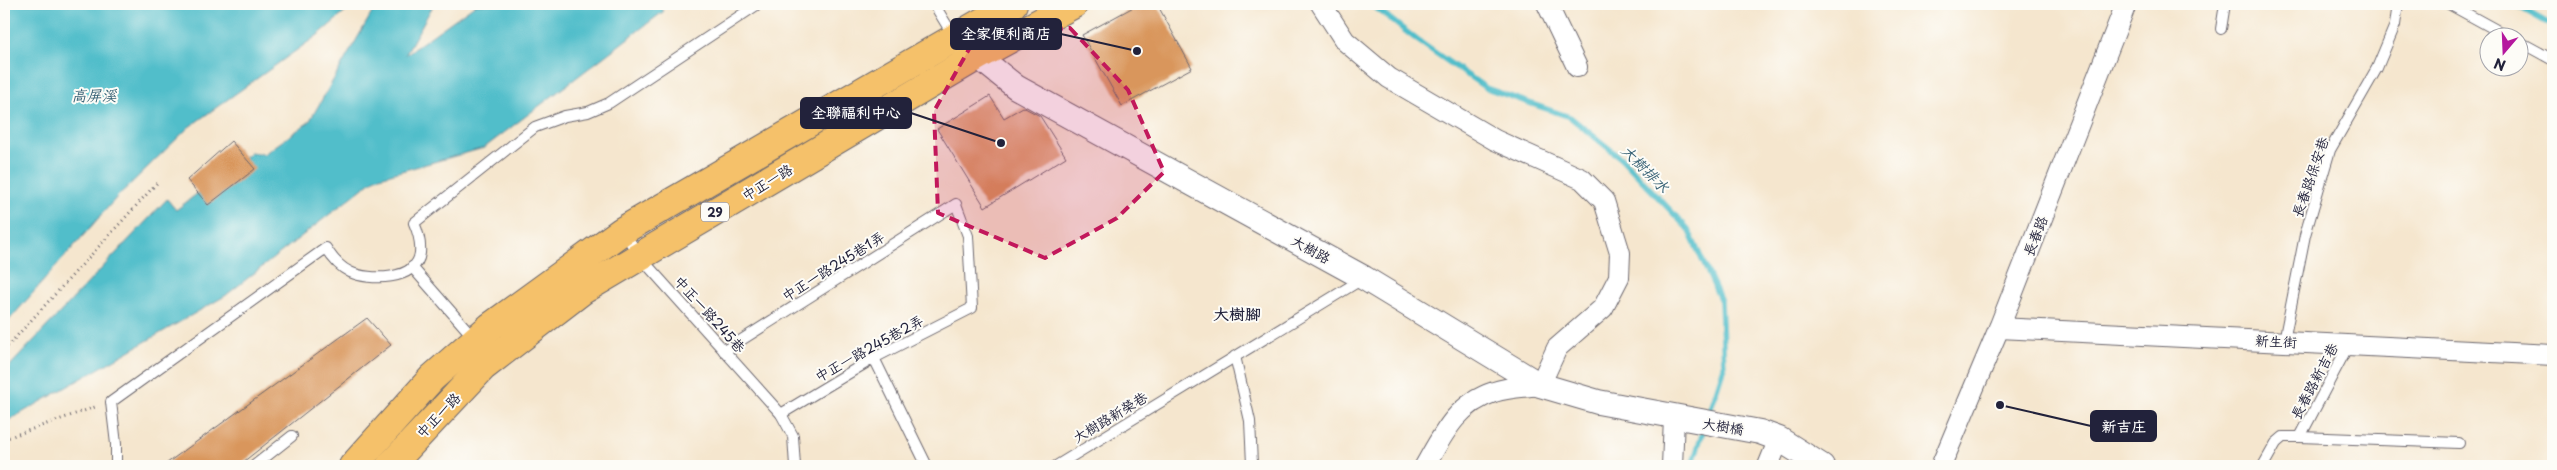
<svg xmlns="http://www.w3.org/2000/svg" width="2557" height="470" viewBox="0 0 2557 470" font-family="'Playpen Sans','LXGW WenKai TC',sans-serif">
<style>
.water{fill:#51beca;stroke:#3a7082}
.lines{fill:none;stroke-linecap:round;stroke-linejoin:round}
.stream{stroke:#51beca;stroke-width:5.5}
.building{fill:#d9965c}
.service-casing{stroke:#6c676e;stroke-width:12}
.minor-casing{stroke:#6c676e;stroke-width:22}
.tertiary-casing{stroke:#6c676e;stroke-width:26}
.primary-casing{stroke:#6c676e;stroke-width:30}
.path{stroke:#6c676e;stroke-width:3;stroke-dasharray:1 4;stroke-linecap:butt}
.service{stroke:#fff;stroke-width:10}
.minor{stroke:#fff;stroke-width:20}
.tertiary{stroke:#fff;stroke-width:24}
.primary{stroke:#f5c16b;stroke-width:28}
.marked{fill:#c2185b;fill-opacity:0.2;stroke:#c2185b;stroke-width:4;stroke-dasharray:10 6;stroke-linejoin:round}
.labels{text-anchor:middle;dominant-baseline:central;stroke-width:4;stroke-linejoin:round;paint-order:stroke}
.shield{fill:#fdfcf7;stroke:#646373;stroke-width:1}
.shield-label{font-size:12px;font-weight:bold;fill:#22223b}
.street-label{font-size:14px;fill:#22223b;stroke:#fdfcf7}
.water-label{font-size:15px;font-style:italic;fill:#356074;stroke:#fdfcf7}
.quarter-label{font-size:16px;font-weight:bold;fill:#22223b;stroke:#fdfcf7}
.leader{fill:none;stroke:#22223b;stroke-width:2}
.callout-dot{fill:#22223b;stroke:#fdfcf7;stroke-width:2}
.callout{fill:#22223b;stroke:#22223b;stroke-width:2}
.callout-label{font-size:15px;text-anchor:middle;font-weight:bold;fill:#fff}
</style>
<rect width="100%" height="100%" fill="#fdfcf7"/>
<filter id="ink" filterUnits="userSpaceOnUse"><feTurbulence type="fractalNoise" baseFrequency=".02" numOctaves="2"/><feDisplacementMap in="SourceGraphic" scale="10" xChannelSelector="R" yChannelSelector="G"/><feConvolveMatrix kernelMatrix="1 2 1 2 8 2 1 2 1" color-interpolation-filters="sRGB"/></filter>
<filter id="wash" filterUnits="userSpaceOnUse"><feTurbulence type="fractalNoise" baseFrequency=".0096" numOctaves="4" result="noise"/><feDisplacementMap in="SourceGraphic" scale="20" xChannelSelector="R" yChannelSelector="G"/><feGaussianBlur stdDeviation="1.12" result="paint"/><feColorMatrix in="noise" values="0 0 0 0 0 0 0 0 0 0 0 0 0 0 0 0 0 1.4 0 .05"/><feComposite in="paint" operator="in"/></filter>
<g filter="url(#wash)">
<rect width="100%" height="100%" fill="#f5e6ce"/>
<g class="water">
<polygon points="4,4 355,4 318,35 189,127 117,197 4,326"/>
<polygon points="377,4 434,4 405,55 476,4 658,4 664,11 484,148 376,178 225,296 4,423 4,372 167,199 176,210 251,152 264,154 309,122"/>
</g>
<g class="lines">
<g class="stream">
<polyline points="1371,4 1417,40 1486,88 1570,117 1622,159 1688,229 1721,301 1724,367 1708,417"/>
<polyline points="2514,4 2553,26"/>
<polyline points="1692,466 1704,428"/>
</g>
</g>
<g id="blocks">
<g class="building">
<polygon points="1139,4 1157,4 1192,68 1122,106 1082,35"/>
<polygon points="990,96 1004,118 1023,107 1040,116 1066,157 985,207 937,129"/>
<polygon points="231,141 255,169 208,205 187,180"/>
<polygon points="367,318 391,345 238,466 163,466"/>
</g>
</g>
</g>
<g filter="url(#ink)">
<use href="#blocks" fill-opacity="0" stroke="#6c676e" stroke-width="1"/>
<g class="lines">
<defs>
<g id="service">
<polyline points="934,4 954,37"/>
<polyline points="2449,4 2511,38"/>
<polyline points="2221,29 2225,4"/>
<polyline points="2520,42 2553,60"/>
<polyline points="623,231 640,257 781,414 793,436 795,466"/>
<polyline points="412,267 475,339"/>
<polyline points="2284,341 2305,235 2330,150 2377,68 2395,25 2398,4"/>
<polyline points="724,351 956,204 968,236 972,308 874,358 781,414"/>
<polyline points="1235,356 1250,421 1252,464"/>
<polyline points="874,358 927,466"/>
<polyline points="2300,437 2459,443"/>
<path d="M 116,466 L 116,444 L 111,402 L 326,248 C 332,258 339,267 350,272 C 369,281 417,281 420,253 C 421,243 418,232 414,223 L 535,127 L 565,116 L 588,112 L 609,103 L 758,4"/>
<polyline points="254,466 292,436"/>
<polyline points="1056,466 1364,278"/>
<polyline points="2263,466 2276,443 2283,437 2300,437 2349,344"/>
</g>
<g id="minor">
<path d="M 1321,4 L 1345,41 L 1389,78 L 1495,140 L 1582,179 L 1604,201 L 1620,253 L 1619,277 L 1603,308 L 1557,348 L 1540,385 C 1526,387 1508,387 1494,392 C 1457,404 1443,434 1425,466"/>
<polyline points="1547,4 1577,67"/>
<polyline points="1999,328 2553,355"/>
<polyline points="1672,466 1674,418"/>
<polyline points="1768,466 1779,439"/>
<polyline points="1941,466 1999,328 2126,4"/>
</g>
<polyline id="tertiary" points="965,46 1016,87 1364,278 1540,385 1598,402 1760,432 1779,439 1822,466"/>
<g id="primary">
<polyline points="353,466 432,378 490,327 622,231 1013,4"/>
<polyline points="390,466 483,367 583,290 978,56 1074,4"/>
</g>
</defs>
<use href="#service" class="service-casing"/>
<use href="#minor" class="minor-casing"/>
<use href="#tertiary" class="tertiary-casing"/>
<use href="#primary" class="primary-casing"/>
<g class="path">
<polyline points="4,350 157,183"/>
<polyline points="4,439 98,406"/>
</g>
<use href="#service" class="service"/>
<use href="#minor" class="minor"/>
<use href="#tertiary" class="tertiary"/>
<use href="#primary" class="primary"/>
</g>
</g>
<path class="marked" d="M 1070,28 L 1128,90 L 1164,172 L 1117,218 L 1045,258 L 938,213 L 934,111 L 977,35 Z"/>
<g class="labels">
<rect class="shield" x="701" y="202.5" width="28" height="19" rx="4"/>
<g class="shield-label">
<text x="715" y="212">29</text>
</g>
<g class="street-label">
<text transform="translate(2310 177) rotate(-71)">長春路保安巷</text>
<text transform="translate(767 182) rotate(-31)">中正一路</text>
<text transform="translate(2035 236) rotate(-69)">長春路</text>
<text transform="translate(1311 249) rotate(29)">大樹路</text>
<text transform="translate(833 266) rotate(-32)">中正一路245巷1弄</text>
<text transform="translate(710 314) rotate(48)">中正一路245巷</text>
<text transform="translate(2276 341) rotate(3)">新生街</text>
<text transform="translate(869 348) rotate(-29)">中正一路245巷2弄</text>
<text transform="translate(2314 381) rotate(-62)">長春路新吉巷</text>
<text transform="translate(438 415) rotate(-46)">中正一路</text>
<text transform="translate(1110 417) rotate(-31)">大樹路新榮巷</text>
<text transform="translate(1723 426) rotate(9)">大樹橋</text>
</g>
<g class="water-label">
<text x="94" y="94">高屏溪</text>
<text transform="translate(1646 168) rotate(45)">大樹排水</text>
</g>
<g class="quarter-label">
<text x="1237" y="313">大樹腳</text>
</g>
</g>
<path class="leader" d="M1137 51L1061 34M1001 143L911 113M2000 405L2091 426"/>
<g class="callout-dot">
<circle cx="1137" cy="51" r="5"/>
<circle cx="1001" cy="143" r="5"/>
<circle cx="2000" cy="405" r="5"/>
</g>
<g class="callout">
<rect x="951" y="19" width="110" height="30" rx="5"/>
<rect x="801" y="98" width="110" height="30" rx="5"/>
<rect x="2091" y="411" width="65" height="30" rx="5"/>
</g>
<g class="callout-label">
<text x="1006" y="39">全家便利商店</text>
<text x="856" y="118">全聯福利中心</text>
<text x="2124" y="432">新吉庄</text>
</g>
<rect width="2557" height="470" fill="none" stroke="#fdfcf7" stroke-width="20"/>
<g transform="translate(2504 52) rotate(199)"><circle r="24" fill="#fdfcf7" stroke="#a5a5ac"/>
<path d="M0-4L9 19L0 12L-9 19Z" fill="#b5179e"/>
<text y="-8" font-size="14" font-weight="bold" text-anchor="middle" fill="#22223b">N</text>
</g>
</svg>
